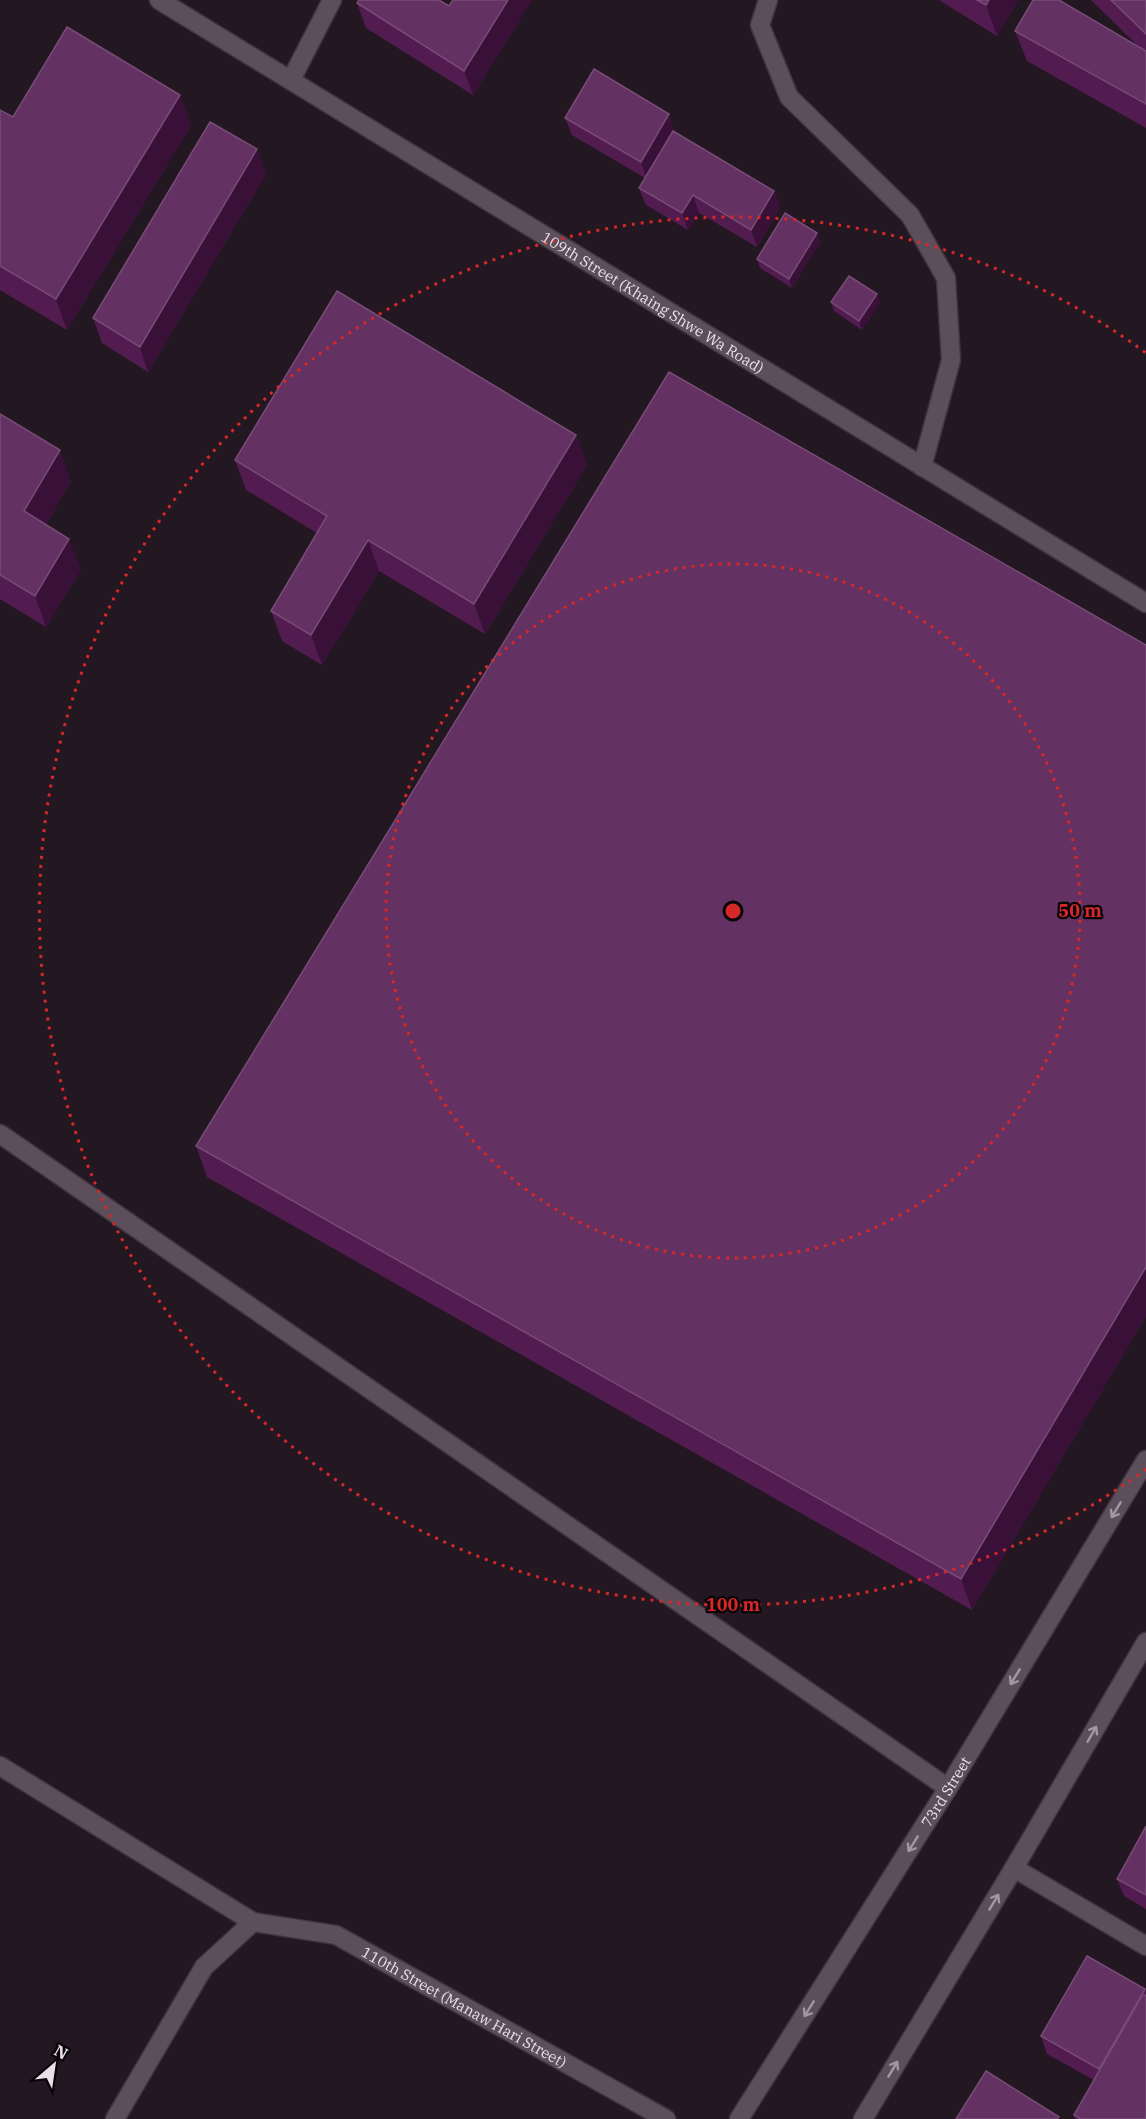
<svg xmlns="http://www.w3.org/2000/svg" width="1146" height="2119" viewBox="0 0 1146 2119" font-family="'IBM Plex Serif',serif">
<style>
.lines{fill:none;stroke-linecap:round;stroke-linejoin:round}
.lane-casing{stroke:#3d343c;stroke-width:21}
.street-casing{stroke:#3d343c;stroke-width:21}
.secondary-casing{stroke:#3d343c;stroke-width:21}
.lane{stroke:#5d4e5b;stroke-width:18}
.street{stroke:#5d4e5b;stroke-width:18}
.secondary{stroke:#5d4e5b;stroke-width:18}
.wall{fill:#531c51}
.shaded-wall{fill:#391138}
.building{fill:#633162;stroke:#784c77;stroke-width:1.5}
.oneway{stroke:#a397a2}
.ring{fill:none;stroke:#d62828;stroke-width:3;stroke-dasharray:3 6}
.labels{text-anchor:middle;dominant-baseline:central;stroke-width:4.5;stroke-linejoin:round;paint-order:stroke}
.street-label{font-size:15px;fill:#e9e0e8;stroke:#090509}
.centre{fill:#d62828;stroke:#090509;stroke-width:3}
.ring-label{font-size:18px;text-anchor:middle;font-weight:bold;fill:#d62828;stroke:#090509;stroke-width:4.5;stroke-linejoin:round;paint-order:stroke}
</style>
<rect width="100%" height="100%" fill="#231722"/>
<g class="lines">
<defs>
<g id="lane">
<polyline points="768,0 760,25 789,97 910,215 946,278 951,360 922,467"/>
<polyline points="291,80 332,0"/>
<polyline points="0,1134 948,1788"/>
</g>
<g id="street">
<path id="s1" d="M 159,0 L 1146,603"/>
<polyline points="0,1766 253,1922 204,1967 115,2119"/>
<polyline points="1014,1868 1146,1946"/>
</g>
<g id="secondary">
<path id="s2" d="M 253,1922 L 336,1935 L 666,2119"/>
<path id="s3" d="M 739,2119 L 948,1788 L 1146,1460"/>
<polyline points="863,2119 1014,1868 1146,1642"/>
</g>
</defs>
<use href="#lane" class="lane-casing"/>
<use href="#street" class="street-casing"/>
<use href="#secondary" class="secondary-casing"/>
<use href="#lane" class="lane"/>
<use href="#street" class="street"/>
<use href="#secondary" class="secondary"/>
</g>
<g class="wall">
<polygon points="453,0 532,0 473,95 366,28 357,3 449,6"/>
<polygon points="939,0 1018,0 997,36"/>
<polygon points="1091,0 1146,0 1146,128 1027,61 1015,31 1139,47"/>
<polygon points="180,95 191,125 67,330 0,290 0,110 13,117"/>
<polygon points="565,118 675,131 675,132 774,191 780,208 757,247 699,213 688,230 646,205 639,188 645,178 572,135"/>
<polygon points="266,174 148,372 102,343 93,318"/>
<polygon points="817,233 820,242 792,288 760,268 757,259"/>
<polygon points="831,302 880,303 862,330 834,311"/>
<polygon points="0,414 71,481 46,524 81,569 46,627 0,599"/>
<polygon points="576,435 587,465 485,634 379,571 322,665 282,641 271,611 317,533 246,490 235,460"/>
<polygon points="1146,645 1146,1316 972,1610 207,1177 196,1146"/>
<polygon points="1146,1826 1146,1909 1124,1896 1117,1879"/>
<polygon points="1145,1989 1146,1992 1146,2119 1075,2119 1074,2115 1094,2080 1047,2054 1041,2036"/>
</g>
<g class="shaded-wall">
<polygon points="508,0 532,0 473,95 464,71"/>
<polygon points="989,0 1018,0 997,36 986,5"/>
<polygon points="180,95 191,125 67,330 56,299"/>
<polygon points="669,114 675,131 647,179 641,162"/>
<polygon points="257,149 266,174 148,372 140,347"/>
<polygon points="774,191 780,208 757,247 751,230"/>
<polygon points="693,195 699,213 688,230 682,213"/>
<polygon points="817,233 820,242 792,288 789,279"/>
<polygon points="877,294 880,303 862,330 859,321"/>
<polygon points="576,435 587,465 485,634 474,604"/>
<polygon points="60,450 71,481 35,542 24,511"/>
<polygon points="69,539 81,569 46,627 35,596"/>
<polygon points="368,540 379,571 322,665 311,635"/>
<polygon points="1146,1267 1146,1316 972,1610 961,1579"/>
</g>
<g class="building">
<polygon points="359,0 439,0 449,6 453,0 508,0 464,71 357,3"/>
<polygon points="977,0 989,0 986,5"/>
<polygon points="1033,0 1059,0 1146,51 1146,104 1015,31"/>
<polygon points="1111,0 1146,0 1146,34"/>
<polygon points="67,27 180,95 56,299 0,266 0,110 13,117"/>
<polygon points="594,69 669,114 641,162 565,118"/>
<polygon points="210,122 257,149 140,347 93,318"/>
<polygon points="673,131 774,191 751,230 693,195 682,213 639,188"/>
<polygon points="785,213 817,233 789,279 757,259"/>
<polygon points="849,276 877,294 859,321 831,302"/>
<polygon points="337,291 576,435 474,604 368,540 311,635 271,611 327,516 235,460"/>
<polygon points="669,372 1146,645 1146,1267 961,1579 196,1146"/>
<polygon points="0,414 60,450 24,511 69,539 35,596 0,575"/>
<polygon points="1146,1826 1146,1895 1117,1879"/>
<polygon points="1087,1956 1145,1989 1099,2069 1041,2036"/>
<polygon points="1143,1994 1146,1996 1146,2119 1081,2119 1074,2115"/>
<polygon points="986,2071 1059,2117 1057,2119 956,2119"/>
</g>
<defs><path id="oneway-shaft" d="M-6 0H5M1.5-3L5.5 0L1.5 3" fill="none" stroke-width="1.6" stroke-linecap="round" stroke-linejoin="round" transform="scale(1.5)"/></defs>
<g class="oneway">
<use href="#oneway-shaft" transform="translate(1116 1510) rotate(121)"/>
<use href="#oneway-shaft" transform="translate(1015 1677) rotate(121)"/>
<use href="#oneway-shaft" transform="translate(1092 1734) rotate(-60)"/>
<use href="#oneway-shaft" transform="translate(913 1844) rotate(122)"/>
<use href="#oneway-shaft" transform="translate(994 1902) rotate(-59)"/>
<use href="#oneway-shaft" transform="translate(809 2009) rotate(122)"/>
<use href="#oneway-shaft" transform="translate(893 2069) rotate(-59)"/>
</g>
<g class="ring">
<circle cx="733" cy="911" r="347"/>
<path d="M1146 1469A694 694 0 1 1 1146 353"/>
</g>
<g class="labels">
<g class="street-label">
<text stroke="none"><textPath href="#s1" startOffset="579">109th Street (Khaing Shwe Wa Road)</textPath></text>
<text stroke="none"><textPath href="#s3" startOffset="387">73rd Street</textPath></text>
<text stroke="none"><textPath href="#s2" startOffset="231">110th Street (Manaw Hari Street)</textPath></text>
</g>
</g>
<circle cx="733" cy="911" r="9" class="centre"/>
<g class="ring-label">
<text x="1080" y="917">50 m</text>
<text x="733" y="1611">100 m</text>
</g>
<g transform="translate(54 2065) rotate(29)" stroke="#090509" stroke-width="4.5" paint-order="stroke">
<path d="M0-4.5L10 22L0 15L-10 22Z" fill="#e9e0e8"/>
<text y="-9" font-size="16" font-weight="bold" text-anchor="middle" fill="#e9e0e8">N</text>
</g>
</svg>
